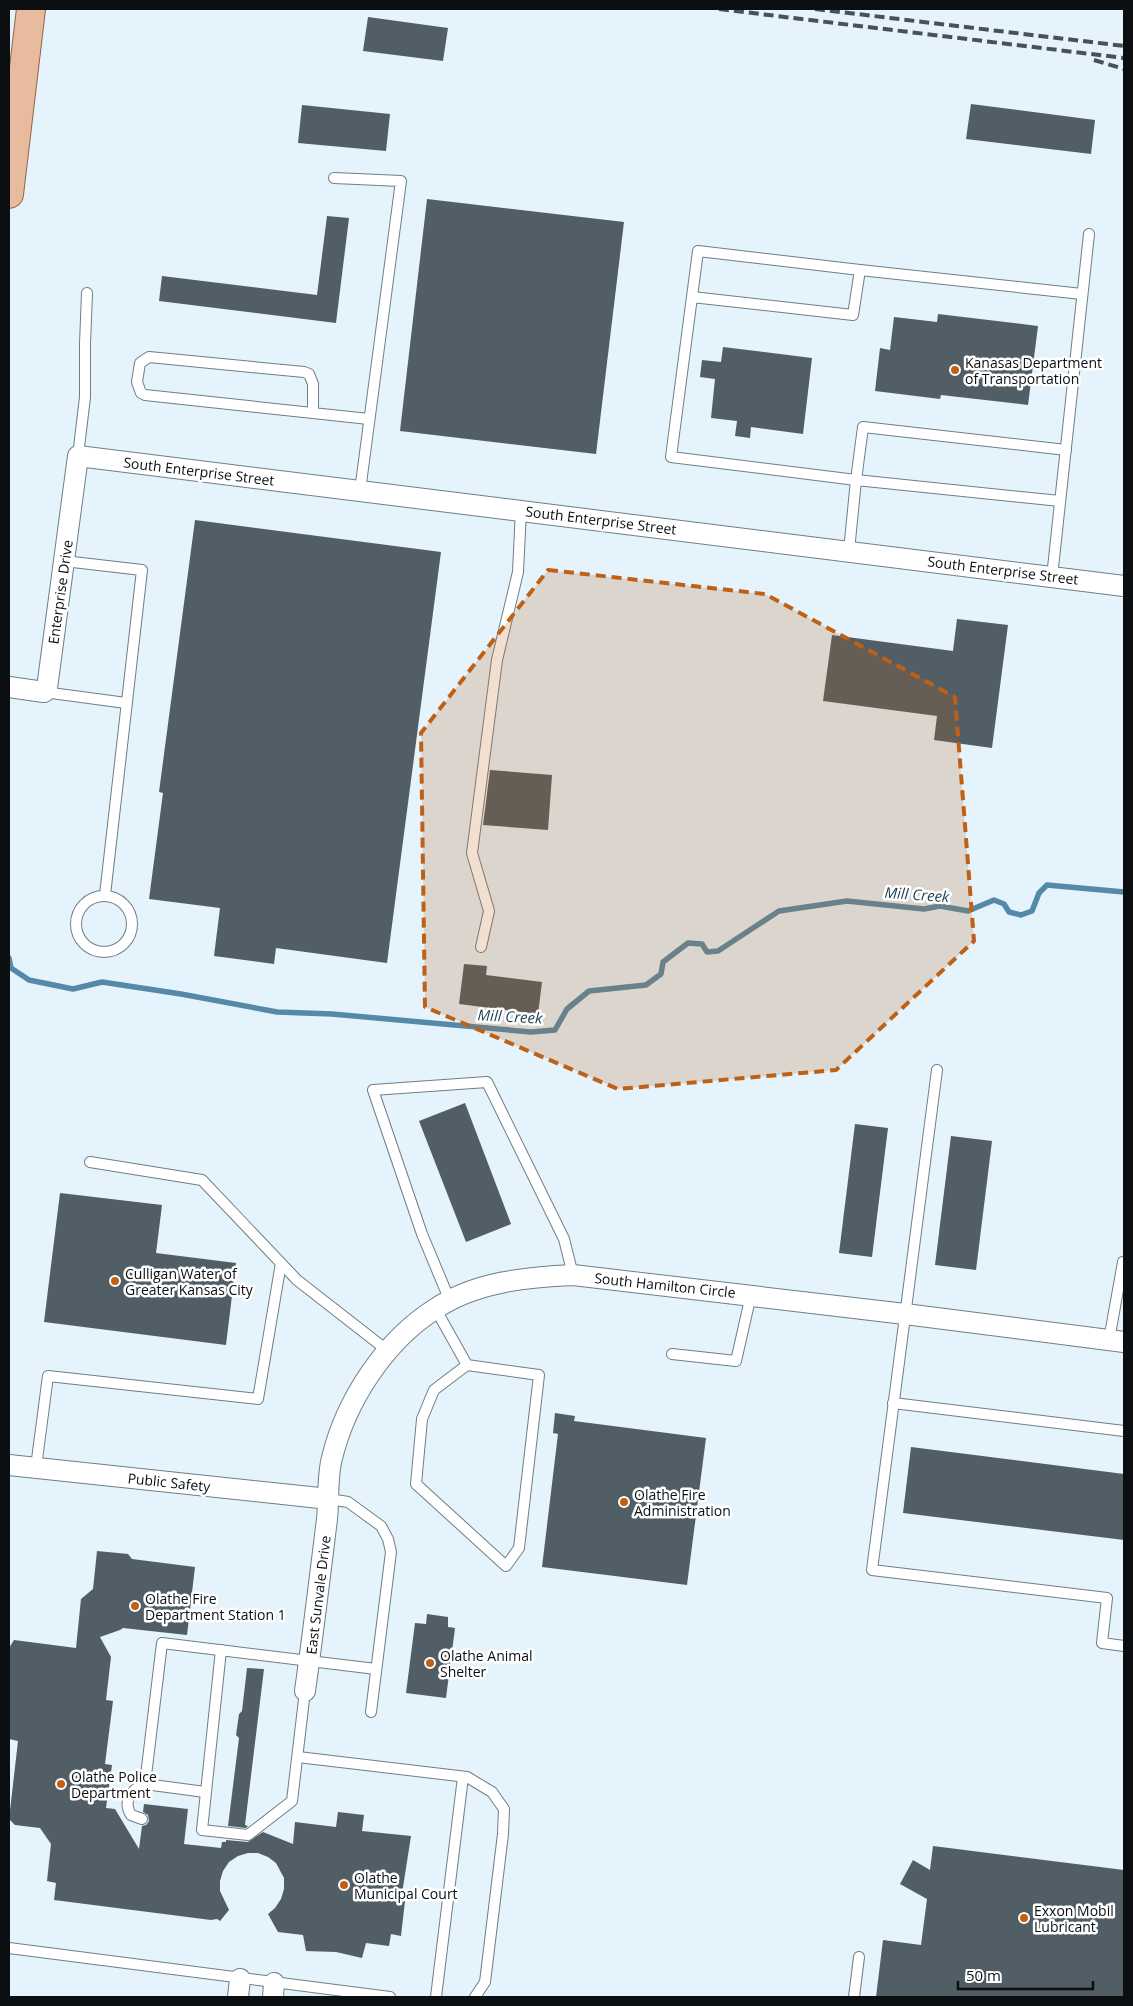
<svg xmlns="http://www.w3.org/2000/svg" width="1133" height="2006" viewBox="0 0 1133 2006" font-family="'Open Sans',sans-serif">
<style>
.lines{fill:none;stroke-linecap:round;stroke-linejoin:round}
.stream{stroke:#548aa8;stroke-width:5.5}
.building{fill:#515e65}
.service-casing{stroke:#707e85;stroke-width:12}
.minor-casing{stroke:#707e85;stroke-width:22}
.primary-casing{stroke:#926243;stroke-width:30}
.service{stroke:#fff;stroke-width:10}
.minor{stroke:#fff;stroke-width:20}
.primary{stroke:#e9bb9e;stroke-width:28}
.rail{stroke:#4a5156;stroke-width:4;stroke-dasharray:10 5;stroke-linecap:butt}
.marked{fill:#be6015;fill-opacity:0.2;stroke:#be6015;stroke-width:4;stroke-dasharray:10 6;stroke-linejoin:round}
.poi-dot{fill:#be6015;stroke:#fff;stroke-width:2}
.labels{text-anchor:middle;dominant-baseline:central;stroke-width:5;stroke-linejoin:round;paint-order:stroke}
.poi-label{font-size:14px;fill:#0b0f12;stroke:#fff;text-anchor:start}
.street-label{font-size:14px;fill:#0b0f12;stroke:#fff}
.water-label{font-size:15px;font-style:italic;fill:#1c3e50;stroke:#fff}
</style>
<rect width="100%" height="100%" fill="#e4f3fc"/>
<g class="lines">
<polyline class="stream" points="9,958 11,968 29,980 73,989 102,982 181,994 277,1012 332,1014 531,1032 555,1030 567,1009 589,991 646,985 661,974 663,962 688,943 702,944 707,952 718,951 779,911 847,901 924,909 940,906 968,911 994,900 1004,904 1009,912 1021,915 1032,911 1039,893 1047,885 1124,892"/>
</g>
<g class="building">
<polygon points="368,17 448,28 443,61 363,51"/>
<polygon points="971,104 1095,120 1091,154 966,139"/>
<polygon points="302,105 390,114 386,151 298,143"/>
<polygon points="427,199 624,222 596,454 400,431"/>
<polygon points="327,216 349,218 336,323 159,301 162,276 317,295"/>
<polygon points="938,314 1038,326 1028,405 941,395 940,399 875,391 880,348 890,350 894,317 937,322"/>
<polygon points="723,347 812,358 803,434 751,427 750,438 735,436 737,421 711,418 715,379 700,377 702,360 721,362"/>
<polygon points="195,520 441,552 387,963 276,948 274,964 214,956 220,908 149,899 163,793 159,792"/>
<polygon points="957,619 1008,625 992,748 934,740 937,716 823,701 832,635 953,651"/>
<polygon points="490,770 552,775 548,830 483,825"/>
<polygon points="464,964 487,966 486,975 542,982 538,1014 459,1004"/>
<polygon points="465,1103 511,1224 466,1242 419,1121"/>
<polygon points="855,1124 888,1128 872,1257 839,1253"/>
<polygon points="951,1136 992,1141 976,1270 935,1265"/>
<polygon points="60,1193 162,1205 156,1253 236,1263 226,1345 44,1322"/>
<polygon points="555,1413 575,1416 574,1421 706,1438 687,1585 542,1567 558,1434 553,1433"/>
<polygon points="911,1447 1124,1474 1124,1540 903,1513"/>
<polygon points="97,1551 128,1554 132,1559 195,1567 187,1635 123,1628 120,1630 100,1637 111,1657 106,1700 113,1701 105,1764 112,1765 106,1808 115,1809 139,1849 142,1826 146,1825 149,1821 148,1815 143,1812 144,1804 188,1809 184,1844 221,1848 222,1842 226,1842 226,1840 248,1842 263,1832 293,1844 295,1822 336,1827 338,1812 364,1815 362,1831 411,1836 401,1900 405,1901 401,1936 391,1934 389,1946 366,1943 362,1958 336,1952 306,1951 303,1935 278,1932 268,1914 275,1908 281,1899 284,1889 284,1878 276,1863 268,1857 258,1853 248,1853 238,1856 229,1862 223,1871 220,1881 220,1891 229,1910 220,1921 217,1919 211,1920 54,1900 56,1883 47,1881 51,1844 40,1828 15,1825 9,1819 18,1741 9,1739 9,1648 14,1640 76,1648 81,1599 93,1589"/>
<polygon points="427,1614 448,1617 448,1627 455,1628 446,1698 406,1693 415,1623 426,1624"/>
<polygon points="247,1668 264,1669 245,1825 248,1826 246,1828 228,1826 239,1738 236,1735 239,1714 242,1711"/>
<polygon points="933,1846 1124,1870 1124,1997 876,1997 883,1940 921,1945 927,1899 900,1884 913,1860 930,1870"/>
</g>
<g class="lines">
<defs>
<g id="service">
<polyline points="334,178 401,181 360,491"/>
<polyline points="860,270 1082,294"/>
<polyline points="692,297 853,315 860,270 698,251 671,457 856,480 863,427 1066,450"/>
<polyline points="313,413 313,384 309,374 304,372 149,357 140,363 137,382 141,393 145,395 369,419"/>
<polyline points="78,456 85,397 85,344 87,293"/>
<polyline points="849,551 856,480 1060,501"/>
<polyline points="64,561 142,570 105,895"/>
<polyline points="1052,577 1089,234"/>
<polyline points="44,692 126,703"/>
<circle cx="104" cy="924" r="28"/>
<polyline points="481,947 489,911 472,853 497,660 518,572 521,510"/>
<polyline points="937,1070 872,1570 1107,1598 1102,1643 1124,1646"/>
<polyline points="90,1162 202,1180 297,1280 388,1351"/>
<polyline points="450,1301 422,1234 373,1090 487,1082 564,1239 573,1275"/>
<polyline points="435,1308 467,1365 434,1390 422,1419 416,1484 506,1566 519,1548 539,1375 467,1365"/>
<polyline points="1109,1340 1123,1262 1124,1262"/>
<polyline points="672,1354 736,1361 751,1295"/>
<polyline points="893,1403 1124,1431"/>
<polyline points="36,1467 48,1376 258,1399 281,1263"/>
<polyline points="329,1499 348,1502 381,1526 388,1539 391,1552 371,1712"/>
<polyline points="221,1650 202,1830 248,1835 292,1801 305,1691"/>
<polyline points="298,1757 467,1777 492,1792 504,1809 503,1834 485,1982 475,1997"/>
<polyline points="145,1784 205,1792"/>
<path d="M 142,1819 L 131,1815 C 122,1800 132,1789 145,1784 L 162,1643 L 376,1669"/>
<polyline points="9,1948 390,1997"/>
<polyline points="436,1997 463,1777"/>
<polyline points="854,1997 859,1957"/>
</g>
<g id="minor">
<polyline points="9,687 44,692 47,688 78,456 1124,586"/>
<polyline points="9,1465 329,1499"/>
<path d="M 305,1691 C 313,1634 320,1576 327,1519 C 329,1500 327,1476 332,1458 C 346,1400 385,1341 435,1309 C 475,1282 527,1277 573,1275 L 905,1314 L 1124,1342"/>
<polyline points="238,1997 240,1979"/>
<polyline points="273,1997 274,1983"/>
</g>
<polyline id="primary" points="9,194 31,9"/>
</defs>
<use href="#service" class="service-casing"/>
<use href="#minor" class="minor-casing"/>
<use href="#primary" class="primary-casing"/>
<use href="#service" class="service"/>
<use href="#minor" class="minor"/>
<use href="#primary" class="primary"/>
<g class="rail">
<polyline points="719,9 1124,58"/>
<polyline points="815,9 1124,46"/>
<polyline points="1094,60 1124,69"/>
</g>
</g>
<path class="marked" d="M 548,570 L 765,594 L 955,697 L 974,941 L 836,1070 L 618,1089 L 425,1007 L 421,733 Z"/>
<g class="poi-dot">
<circle cx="955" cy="370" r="5"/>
<circle cx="115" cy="1281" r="5"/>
<circle cx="624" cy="1502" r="5"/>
<circle cx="135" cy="1606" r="5"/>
<circle cx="430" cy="1663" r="5"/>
<circle cx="61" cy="1784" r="5"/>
<circle cx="344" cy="1885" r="5"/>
<circle cx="1024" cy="1918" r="5"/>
</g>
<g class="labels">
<g class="poi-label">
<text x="965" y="362">Kanasas Department<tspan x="965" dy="16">of Transportation</tspan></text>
<text x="125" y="1273">Culligan Water of<tspan x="125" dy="16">Greater Kansas City</tspan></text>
<text x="634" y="1494">Olathe Fire<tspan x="634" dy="16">Administration</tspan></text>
<text x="145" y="1598">Olathe Fire<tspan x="145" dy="16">Department Station 1</tspan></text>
<text x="440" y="1655">Olathe Animal<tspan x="440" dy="16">Shelter</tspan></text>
<text x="71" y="1776">Olathe Police<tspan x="71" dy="16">Department</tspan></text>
<text x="354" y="1877">Olathe<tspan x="354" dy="16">Municipal Court</tspan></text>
<text x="1034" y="1910">Exxon Mobil<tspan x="1034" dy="16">Lubricant</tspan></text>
</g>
<g class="street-label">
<text transform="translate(199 471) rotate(7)">South Enterprise Street</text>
<text transform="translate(601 520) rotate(7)">South Enterprise Street</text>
<text transform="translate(1003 570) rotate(7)">South Enterprise Street</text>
<text transform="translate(60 592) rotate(-82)">Enterprise Drive</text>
<text transform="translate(665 1285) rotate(6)">South Hamilton Circle</text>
<text transform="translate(169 1482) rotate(6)">Public Safety</text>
<text transform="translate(318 1595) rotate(-83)">East Sunvale Drive</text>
</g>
<g class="water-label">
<text transform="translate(917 894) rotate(4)">Mill Creek</text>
<text transform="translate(510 1016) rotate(3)">Mill Creek</text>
</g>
</g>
<rect width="1133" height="2006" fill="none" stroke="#0b0f12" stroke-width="20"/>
<path d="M958 1981v8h135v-8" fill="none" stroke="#0b0f12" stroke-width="2.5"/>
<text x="966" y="1981" font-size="15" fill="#0b0f12" stroke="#ffffff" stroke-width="4" paint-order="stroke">50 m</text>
</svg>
